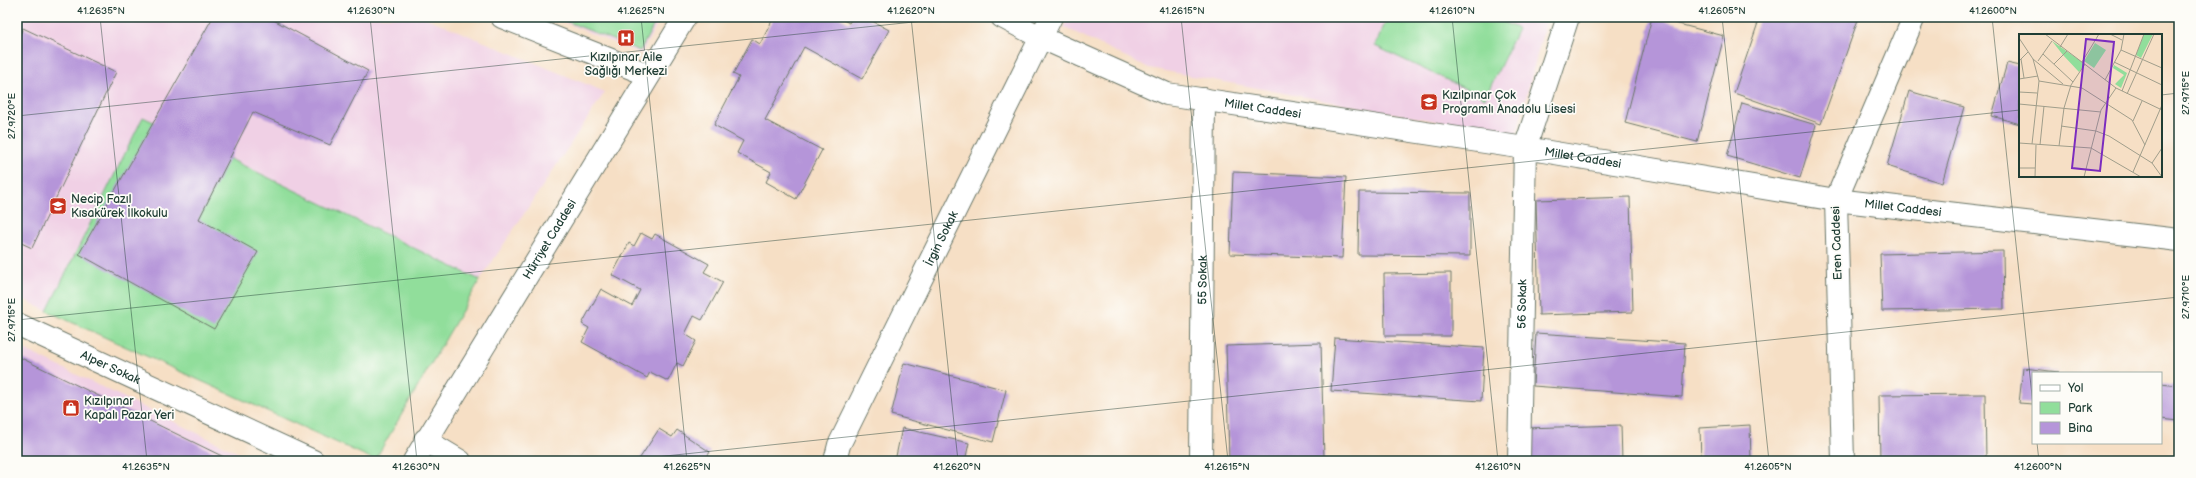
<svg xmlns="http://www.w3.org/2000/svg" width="2196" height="478" viewBox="0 0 2196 478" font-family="'Balsamiq Sans',sans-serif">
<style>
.built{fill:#f0d0e5}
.green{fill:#91de9b;stroke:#588e68}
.building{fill:#b595d9}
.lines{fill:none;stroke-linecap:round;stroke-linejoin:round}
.minor-casing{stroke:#6a7667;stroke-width:24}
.minor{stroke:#fff;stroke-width:22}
.ticks{fill:none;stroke:#1f3d34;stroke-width:1;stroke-opacity:0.45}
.labels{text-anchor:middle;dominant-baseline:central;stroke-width:3.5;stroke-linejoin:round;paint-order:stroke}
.poi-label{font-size:12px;fill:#1f3d34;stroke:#fdfcf7;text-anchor:start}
.street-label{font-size:12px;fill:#1f3d34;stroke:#fdfcf7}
.inset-road{fill:none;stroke:#a09e8b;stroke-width:1}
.view{fill:#7b2cbf;fill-opacity:0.15;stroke:#7b2cbf;stroke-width:2}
.inset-edge{fill:none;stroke:#1f3d34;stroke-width:2}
.neatline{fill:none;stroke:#1f3d34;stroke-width:1.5}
.ticks-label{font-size:10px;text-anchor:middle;fill:#1f3d34}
</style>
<rect width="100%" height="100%" fill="#fdfcf7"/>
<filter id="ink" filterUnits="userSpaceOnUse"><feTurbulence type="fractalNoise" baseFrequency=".025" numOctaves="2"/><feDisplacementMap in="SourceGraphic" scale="8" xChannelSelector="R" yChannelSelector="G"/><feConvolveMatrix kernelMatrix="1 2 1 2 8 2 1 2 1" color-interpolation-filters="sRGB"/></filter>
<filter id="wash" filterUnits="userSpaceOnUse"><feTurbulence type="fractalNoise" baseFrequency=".012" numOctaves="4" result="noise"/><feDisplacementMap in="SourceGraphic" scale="16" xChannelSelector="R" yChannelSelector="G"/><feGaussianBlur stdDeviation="0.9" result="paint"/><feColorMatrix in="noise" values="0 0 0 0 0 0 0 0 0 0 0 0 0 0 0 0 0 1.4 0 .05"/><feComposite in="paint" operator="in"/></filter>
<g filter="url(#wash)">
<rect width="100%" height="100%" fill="#f6dfc5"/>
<g class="built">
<polygon points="17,17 424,17 605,92 480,280 144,117 47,311 17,296"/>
<polygon points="551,17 661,17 641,54"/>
<polygon points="1068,17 1547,17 1516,136 1149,68 1064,27"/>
<polygon points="17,346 255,461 17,461"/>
</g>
<g class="green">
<polygon points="568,17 658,17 640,51 566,21"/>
<polygon points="1388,17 1493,17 1518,29 1485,98 1375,46"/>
<polygon points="143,117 480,280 375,460 47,311"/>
</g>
<g id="blocks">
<g class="building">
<polygon points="213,17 268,17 368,71 330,145 253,112 199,219 258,252 214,329 79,254"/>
<polygon points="774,17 838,17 849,23 853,17 865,17 889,30 862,79 804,47 765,120 822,150 796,199 766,182 771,172 737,153 743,141 714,125 739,77 733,74 752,39 760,44"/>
<polygon points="1652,17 1724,36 1697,142 1625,123"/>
<polygon points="1760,17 1859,17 1821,124 1734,93"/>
<polygon points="23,28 116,72 32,248 17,241 17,41"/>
<polygon points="2007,63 2020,66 2020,124 1992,116"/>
<polygon points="1909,91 1964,107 1942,183 1887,166"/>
<polygon points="1742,103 1816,125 1800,178 1727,156"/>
<polygon points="1233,172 1346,177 1342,258 1230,254"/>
<polygon points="1359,192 1470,193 1470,256 1358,255"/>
<polygon points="1630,197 1633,312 1539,315 1536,200"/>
<polygon points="641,233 652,239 655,234 709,264 704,272 723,282 702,320 694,316 685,334 696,341 683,366 677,363 668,381 650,372 647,378 582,342 589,328 582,324 601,289 632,306 640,290 612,275 629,243 634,246"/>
<polygon points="2003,251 2004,309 1882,311 1880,254"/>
<polygon points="1451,273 1451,336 1385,336 1384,274"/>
<polygon points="1536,333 1685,343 1682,397 1533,386"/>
<polygon points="1335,338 1484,348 1481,401 1331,391"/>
<polygon points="1321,343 1324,459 1229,461 1226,346"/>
<polygon points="17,356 232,461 17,461"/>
<polygon points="904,363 1006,390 993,442 891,415"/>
<polygon points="2023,368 2059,372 2033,373 2033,404 2019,403"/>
<polygon points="2161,384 2179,386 2179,421 2161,419"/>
<polygon points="1985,394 1986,461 1880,461 1879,395"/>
<polygon points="1621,425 1622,461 1527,461 1526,428"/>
<polygon points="1750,425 1751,461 1701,461 1700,428"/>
<polygon points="902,428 969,443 965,461 895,461"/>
<polygon points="659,429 672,437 677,430 710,452 704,461 638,461"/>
</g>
</g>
</g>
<g filter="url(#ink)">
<use href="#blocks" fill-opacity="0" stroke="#6a7667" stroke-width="1"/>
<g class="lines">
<defs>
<g id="minor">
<polyline points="502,17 649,75"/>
<path id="s1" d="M 1002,17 L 1042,38 L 1167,94 L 1525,148 L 1836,200 L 2179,240"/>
<path id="s2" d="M 17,324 L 313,461"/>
<polyline points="425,440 460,461"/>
<path id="s3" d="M 414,461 L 685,17"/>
<path id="s4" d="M 835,461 L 839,445 L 1051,17"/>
<path id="s5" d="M 1201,461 L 1204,99"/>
<path id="s6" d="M 1519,461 L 1525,148 L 1568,17"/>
<polyline points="1843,461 1836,200 1914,17"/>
</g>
</defs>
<use href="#minor" class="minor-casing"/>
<use href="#minor" class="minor"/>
</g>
</g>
<path class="ticks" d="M 100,17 L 147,461M 370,17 L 417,461M 641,17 L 687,461M 911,17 L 958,461M 1181,17 L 1228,461M 1452,17 L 1498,461M 1722,17 L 1769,461M 1992,17 L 2033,405M 2161,95 L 2179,93M 17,116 L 961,17M 17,320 L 2020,110M 2037,443 L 2039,461M 618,461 L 2179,297"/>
<defs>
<symbol id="hospital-square" viewBox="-11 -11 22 22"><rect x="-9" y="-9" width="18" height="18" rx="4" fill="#c8321e" stroke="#fdfcf7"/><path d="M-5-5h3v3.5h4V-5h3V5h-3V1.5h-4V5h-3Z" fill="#fff"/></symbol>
<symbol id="school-square" viewBox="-11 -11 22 22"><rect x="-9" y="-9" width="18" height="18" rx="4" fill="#c8321e" stroke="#fdfcf7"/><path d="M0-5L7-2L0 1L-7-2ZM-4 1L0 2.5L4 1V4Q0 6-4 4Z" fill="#fff"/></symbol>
<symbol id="shop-square" viewBox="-11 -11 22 22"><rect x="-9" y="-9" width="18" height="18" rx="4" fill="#c8321e" stroke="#fdfcf7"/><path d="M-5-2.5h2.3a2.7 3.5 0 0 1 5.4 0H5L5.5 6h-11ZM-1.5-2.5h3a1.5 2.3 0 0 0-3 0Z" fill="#fff"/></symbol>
</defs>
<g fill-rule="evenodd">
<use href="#hospital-square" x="616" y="28" width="20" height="20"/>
<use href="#school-square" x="1419" y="92" width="20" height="20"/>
<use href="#school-square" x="48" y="196" width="20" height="20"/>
<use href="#shop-square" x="61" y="398" width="20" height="20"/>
</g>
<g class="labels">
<g class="poi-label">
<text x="626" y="57" text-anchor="middle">Kızılpınar Aile<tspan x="626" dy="14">Sağlığı Merkezi</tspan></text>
<text x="1442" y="95">Kızılpınar Çok<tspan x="1442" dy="14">Programlı Anadolu Lisesi</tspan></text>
<text x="71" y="199">Necip Fazıl<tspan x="71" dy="14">Kısakürek İlkokulu</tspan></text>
<text x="84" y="401">Kızılpınar<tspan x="84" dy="14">Kapalı Pazar Yeri</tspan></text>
</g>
<g class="street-label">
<text stroke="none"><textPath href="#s1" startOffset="279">Millet Caddesi</textPath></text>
<text stroke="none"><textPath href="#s1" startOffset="603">Millet Caddesi</textPath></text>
<text stroke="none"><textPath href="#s1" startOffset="927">Millet Caddesi</textPath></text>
<text stroke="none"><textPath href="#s3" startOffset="260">Hürriyet Caddesi</textPath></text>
<text stroke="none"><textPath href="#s4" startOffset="247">İrgin Sokak</textPath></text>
<text transform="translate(1837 243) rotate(-92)">Eren Caddesi</text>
<text stroke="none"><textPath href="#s5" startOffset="181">55 Sokak</textPath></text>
<text stroke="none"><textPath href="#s6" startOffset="157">56 Sokak</textPath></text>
<text stroke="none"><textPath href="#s2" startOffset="103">Alper Sokak</textPath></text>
</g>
</g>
<g transform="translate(2019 34)">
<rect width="143" height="143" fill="#f6dfc5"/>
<path d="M 125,0 L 134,0 L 122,24 L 117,21 ZM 33,7 L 66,30 L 60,38 L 44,21 ZM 76,9 L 87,16 L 75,34 L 65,27 ZM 95,31 L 108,39 L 102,54 L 96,50 L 105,41 L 94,34 Z" fill="#91de9b"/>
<path class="inset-road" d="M 26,0 L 97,54 L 143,76M 91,0 L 103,6M 0,4 L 14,25 L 20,47 L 13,110M 41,13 L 49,0M 102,16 L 143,34M 24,20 L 54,48M 2,25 L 5,44M 14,25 L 44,50M 0,27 L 9,18M 19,27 L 33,7M 63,28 L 80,0M 95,28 L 143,51M 35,30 L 48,17M 0,45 L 19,42M 86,46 L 102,16 L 105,0M 20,47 L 63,54 L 113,86 L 126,111M 103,57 L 125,0M 0,58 L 18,59M 108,60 L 135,0M 0,70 L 82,78M 114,87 L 123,67M 42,92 L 77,97 L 90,102 L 133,129 L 143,143M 0,109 L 72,114 L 122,143M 21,111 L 25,72M 40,112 L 45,74 L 52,51 L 66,30M 133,129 L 143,114M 0,134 L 16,134M 114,138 L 143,71M 16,143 L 17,111M 65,143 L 82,76 L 97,54"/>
<path class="view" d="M 67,5 L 95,8 L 81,137 L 53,134 Z"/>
<rect width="143" height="143" class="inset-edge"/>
</g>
<rect width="2196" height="478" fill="none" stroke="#fdfcf7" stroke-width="44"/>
<rect x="2032" y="372" width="130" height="72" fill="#fdfcf7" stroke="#a4b0a9"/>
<rect x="2040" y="385" width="20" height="6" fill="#ffffff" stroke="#a4b0a9"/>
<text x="2068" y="392" font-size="12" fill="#1f3d34">Yol</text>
<rect x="2040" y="402" width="20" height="12" fill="#91de9b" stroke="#a4b0a9"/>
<text x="2068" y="412" font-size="12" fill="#1f3d34">Park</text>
<rect x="2040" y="422" width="20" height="12" fill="#b595d9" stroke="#a4b0a9"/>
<text x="2068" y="432" font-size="12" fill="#1f3d34">Bina</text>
<rect x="22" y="22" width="2152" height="434" class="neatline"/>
<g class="ticks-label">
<text x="101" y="14">41.2635°N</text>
<text x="371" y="14">41.2630°N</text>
<text x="641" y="14">41.2625°N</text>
<text x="911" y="14">41.2620°N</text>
<text x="1182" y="14">41.2615°N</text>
<text x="1452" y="14">41.2610°N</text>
<text x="1722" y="14">41.2605°N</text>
<text x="1993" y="14">41.2600°N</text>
<text transform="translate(2185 93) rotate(-90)" y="4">27.9715°E</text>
<text transform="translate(11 116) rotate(-90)" y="4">27.9720°E</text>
<text transform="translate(2185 297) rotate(-90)" y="4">27.9710°E</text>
<text transform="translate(11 320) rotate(-90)" y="4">27.9715°E</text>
<text x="146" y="470">41.2635°N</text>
<text x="416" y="470">41.2630°N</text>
<text x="687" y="470">41.2625°N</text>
<text x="957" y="470">41.2620°N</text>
<text x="1227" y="470">41.2615°N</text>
<text x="1498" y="470">41.2610°N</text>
<text x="1768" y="470">41.2605°N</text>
<text x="2038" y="470">41.2600°N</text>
</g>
</svg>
